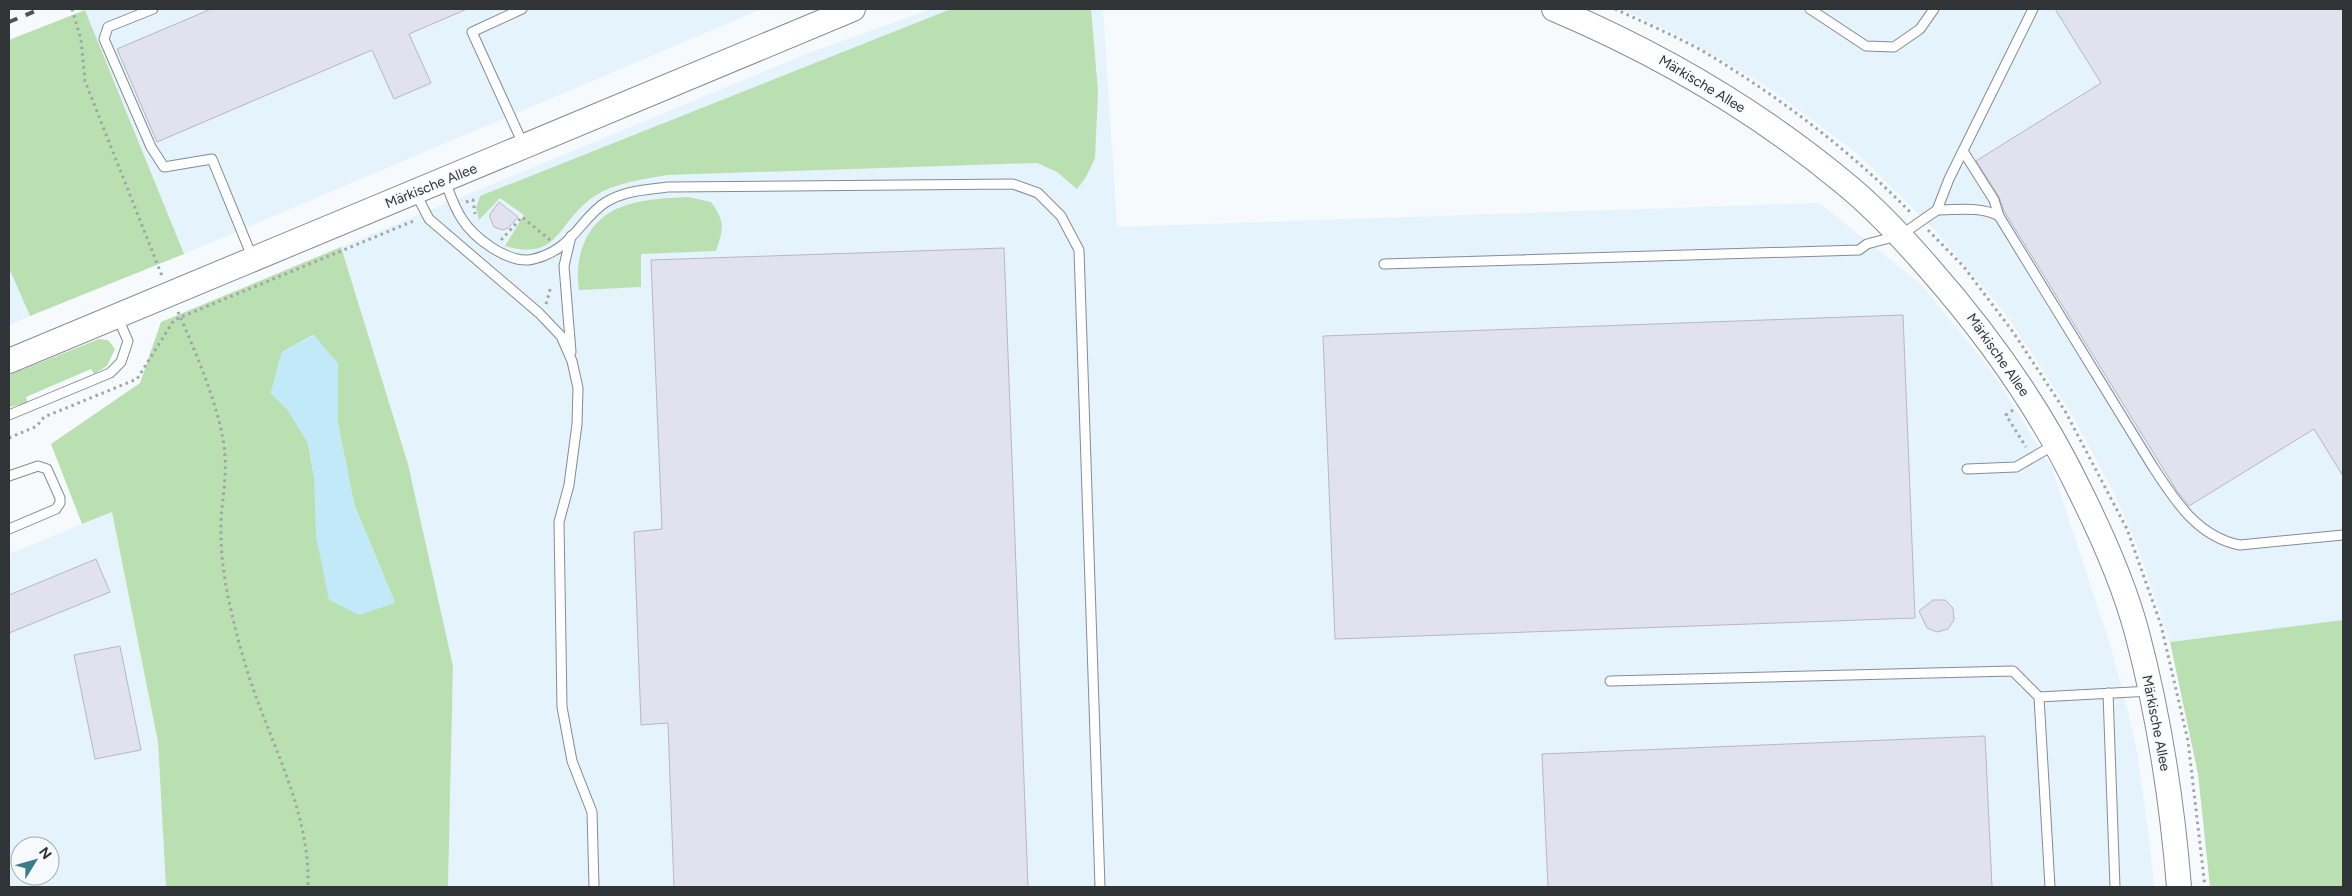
<svg xmlns="http://www.w3.org/2000/svg" width="2352" height="896" viewBox="0 0 2352 896" font-family="Figtree,sans-serif">
<style>
.built{fill:#e5f3fd;fill-rule:evenodd}
.green{fill:#bae0b2;fill-rule:evenodd}
.water{fill:#c1e9f8}
.building{fill:#e2e2ee;stroke:#b7b7c2}
.lines{fill:none;stroke-linecap:round;stroke-linejoin:round}
.lane-casing{stroke:#838d94;stroke-width:11}
.secondary-casing{stroke:#838d94;stroke-width:26}
.path{stroke:#a0a4a7;stroke-width:3;stroke-dasharray:2.5 4;stroke-linecap:butt}
.lane{stroke:#fff;stroke-width:9}
.secondary{stroke:#fff;stroke-width:24}
.rail{stroke:#4f5356;stroke-width:4;stroke-dasharray:9 9;stroke-linecap:butt}
.labels{text-anchor:middle;dominant-baseline:central;stroke-width:4;stroke-linejoin:round;paint-order:stroke}
.street-label{font-size:14px;fill:#303437;stroke:#f6fafd}
</style>
<rect width="100%" height="100%" fill="#f6fafd"/>
<g class="built">
<polygon points="88,9 762,9 184,254 85,10"/>
<polygon points="931,9 1103,9 1117,227 1819,203 1921,284 1993,373 2052,468 2110,645 2128,711 2137,752 2149,837 2154,887 448,887 453,666 408,464 341,247 806,54"/>
<polygon points="1621,9 2343,9 2343,620 2170,642 2138,548 2115,495 2074,418 2006,314 1938,234 1859,155 1774,91 1684,38"/>
<polygon points="9,268 30,316 9,325"/>
<path d="M 112,512 L 158,742 L 166,887 L 9,887 L 9,554 ZM 20,846 L 50,846 L 50,876 L 20,876 Z"/>
</g>
<g class="green">
<path d="M 951,9 L 1091,9 L 1098,91 L 1095,158 L 1086,177 L 1077,189 L 1057,172 L 1037,163 L 667,175 C 640,180 610,183 588,201 C 556,227 557,261 505,246 L 524,215 L 500,198 L 479,220 L 476,208 L 480,196 Z"/>
<polygon points="85,10 184,254 30,316 9,268 9,40"/>
<path d="M 688,197 L 711,202 C 725,221 724,228 716,251 L 641,254 L 641,287 L 579,290 C 574,258 585,224 616,209 C 638,199 665,198 688,197 Z"/>
<path d="M 341,247 L 408,464 L 453,666 L 448,887 L 166,887 L 158,742 L 112,512 L 82,524 L 51,444 L 140,383 L 161,322 ZM 313,335 L 338,364 L 338,424 L 354,504 L 395,603 L 314,477 L 308,443 L 288,410 L 271,393 L 282,352 Z"/>
<polygon points="99,339 108,340 115,349 107,366 94,374 91,369 26,397 28,403 9,407 9,375"/>
<polygon points="2343,620 2343,887 2210,887 2198,774 2170,642"/>
</g>
<polygon class="water" points="314,335 338,364 338,424 354,504 395,603 359,615 329,600 316,536 314,477 308,443 288,410 271,393 282,352"/>
<g class="building">
<polygon points="211,9 467,9 409,34 431,83 394,99 372,50 157,142 117,49"/>
<polygon points="2055,9 2343,9 2343,476 2314,429 2189,506 2177,491 2004,211 1999,197 1976,161 2101,83"/>
<polygon points="499,202 518,217 508,228 503,230 494,227 490,218 490,214"/>
<polygon points="1004,248 1028,887 674,887 668,723 641,725 634,532 662,529 651,260"/>
<polygon points="1903,315 1915,618 1335,639 1323,336"/>
<polygon points="96,559 110,592 9,633 9,595"/>
<polygon points="1933,600 1945,600 1953,608 1954,620 1948,629 1937,632 1927,628 1919,611"/>
<polygon points="120,646 141,750 95,759 74,655"/>
<polygon points="1985,736 1992,887 1548,887 1542,754"/>
</g>
<g class="lines">
<defs>
<g id="lane">
<polyline points="153,9 108,27 104,39 151,147 164,167 212,159 253,259"/>
<polyline points="522,9 472,32 524,146"/>
<polyline points="1810,9 1866,46 1894,47 1920,29 1934,9"/>
<polyline points="1963,151 1994,200 1999,216"/>
<path d="M 445,181 C 450,194 454,207 462,219 C 474,238 505,261 528,260 C 538,259 552,253 560,247 C 578,234 587,214 606,202 C 626,190 646,190 668,187 L 1013,184 L 1038,193 L 1061,216 L 1079,250 L 1100,887"/>
<polyline points="415,192 429,219 539,313 561,336 572,361 578,388 577,424 569,485 559,522 562,707 572,761 592,812 594,887"/>
<path d="M 1937,210 C 1958,210 1980,206 1999,216 L 2153,467 C 2175,501 2198,537 2240,545 L 2343,535"/>
<polyline points="571,236 564,266 571,352"/>
<polyline points="1384,264 1859,250 1867,244 1901,235 1937,210 1949,179 2033,9"/>
<polyline points="9,415 110,373 121,362 128,341 117,316"/>
<polyline points="1967,469 2016,467 2054,445"/>
<polyline points="9,476 38,466 47,469 60,498 60,503 56,509 9,529"/>
<polyline points="1610,681 2013,671 2039,697"/>
<polyline points="2108,693 2115,887"/>
<polyline points="2050,887 2039,697 2151,691"/>
</g>
<g id="secondary">
<path d="M 1554,9 C 1658,53 1756,110 1843,182 C 1874,207 1902,237 1928,267 C 1988,335 2040,408 2079,489 C 2102,535 2124,584 2137,633 C 2159,716 2172,801 2179,887"/>
<polyline points="9,361 853,9"/>
</g>
</defs>
<use href="#lane" class="lane-casing"/>
<use href="#secondary" class="secondary-casing"/>
<g class="path">
<polyline points="72,9 81,40 85,81 162,276"/>
<path d="M 1615,9 C 1643,22 1673,35 1701,50 C 1777,95 1850,150 1911,213"/>
<polyline points="466,202 473,200 475,214"/>
<polyline points="1928,230 1964,267 2013,332 2065,411 2127,529 2161,625 2188,741 2205,887"/>
<polyline points="501,238 502,239 522,217 550,240"/>
<polyline points="546,304 551,286"/>
<path d="M 178,312 C 195,351 222,412 225,455 C 227,482 220,508 221,534 C 221,564 227,594 234,623 C 241,652 250,682 261,710 C 283,768 310,824 308,887"/>
<polyline points="2013,410 2006,415 2026,447"/>
<polyline points="9,438 37,426 44,417 137,379 174,320 416,220"/>
</g>
<use href="#lane" class="lane"/>
<use href="#secondary" class="secondary"/>
<polyline class="rail" points="9,22 40,9"/>
</g>
<g class="labels">
<g class="street-label">
<text transform="translate(1702 84) rotate(31)">Märkische Allee</text>
<text transform="translate(431 186) rotate(-22)">Märkische Allee</text>
<text transform="translate(1998 355) rotate(55)">Märkische Allee</text>
<text transform="translate(2156 723) rotate(79)">Märkische Allee</text>
</g>
</g>
<rect width="2352" height="896" fill="none" stroke="#303437" stroke-width="20"/>
<g transform="translate(35 861) rotate(53)"><circle r="24" fill="#f6fafd" stroke="#a7abae"/>
<path d="M0-4L9 19L0 12L-9 19Z" fill="#387d8a"/>
<text y="-8" font-size="14" font-weight="bold" text-anchor="middle" fill="#303437">N</text>
</g>
</svg>
